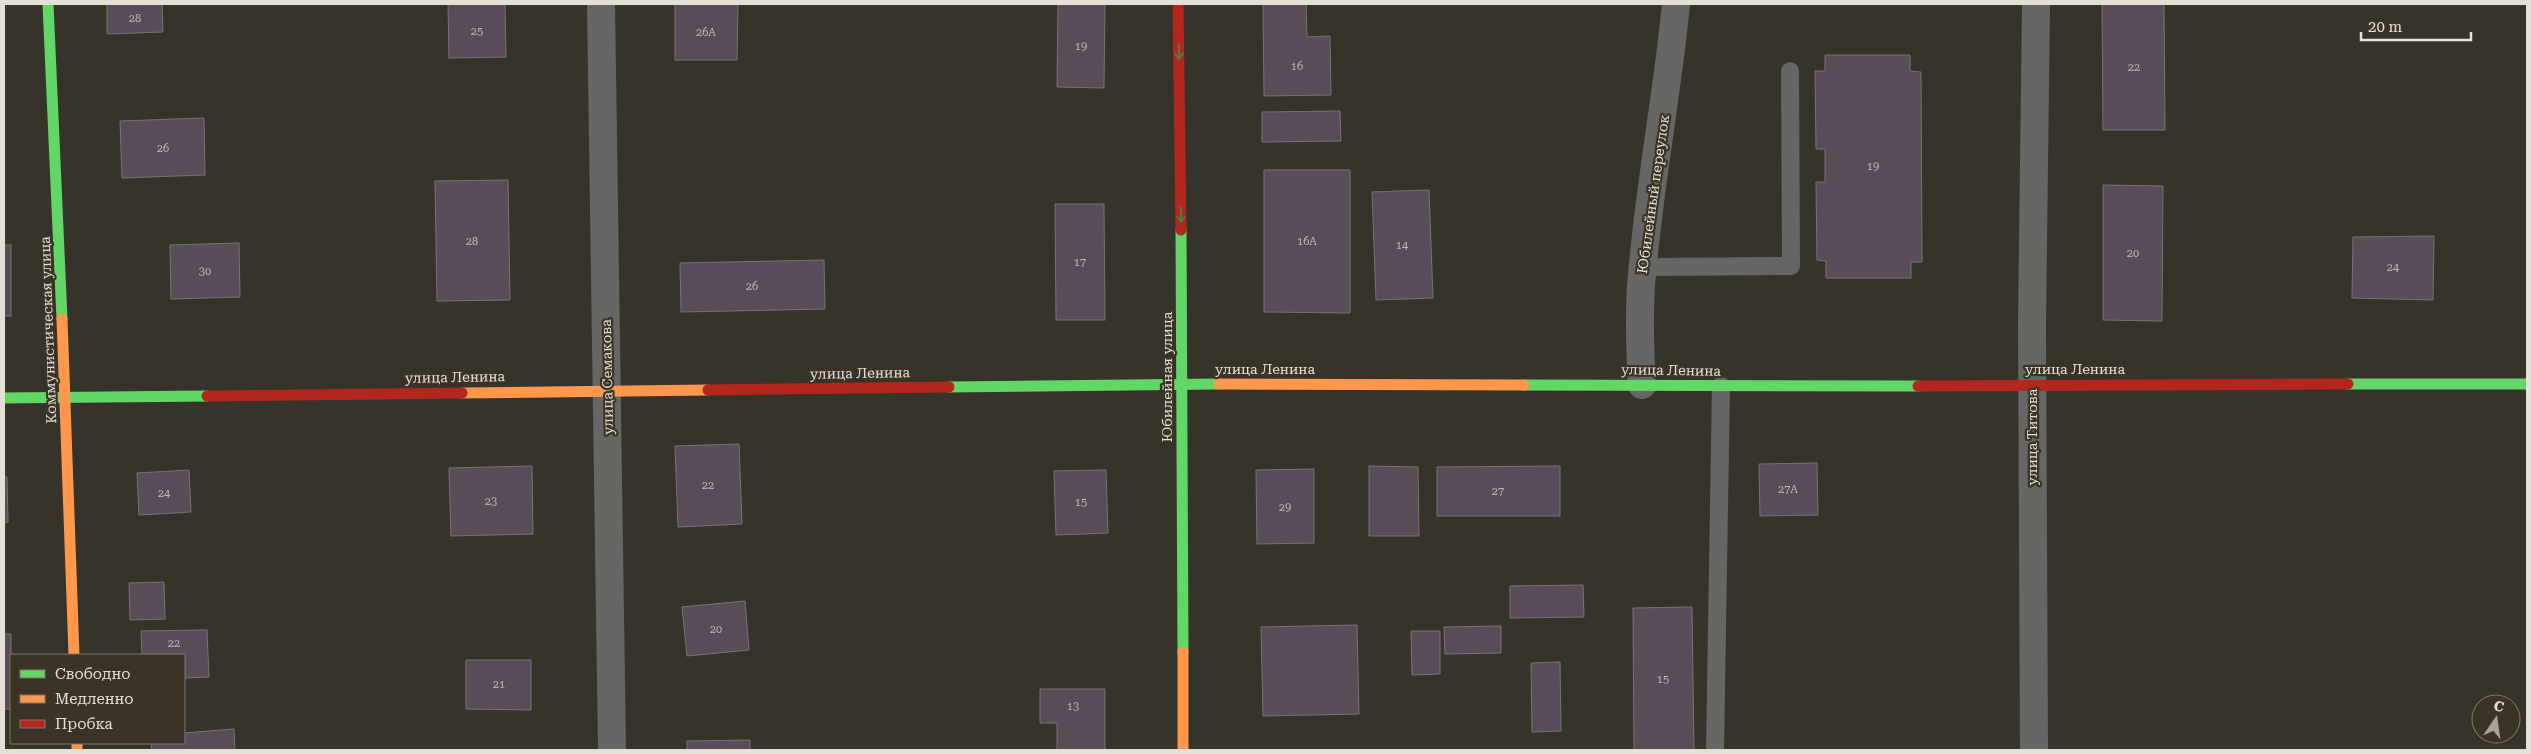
<svg xmlns="http://www.w3.org/2000/svg" width="2531" height="754" viewBox="0 0 2531 754" font-family="'Roboto Serif',serif">
<style>
.building{fill:#584c58;stroke:#787474}
.lines{fill:none;stroke-linecap:round;stroke-linejoin:round}
.lane{stroke:#666765;stroke-width:18}
.street{stroke:#666765;stroke-width:28}
.fast{stroke:#63d668;stroke-width:11}
.slow{stroke:#ff974d;stroke-width:11}
.jam{stroke:#b3261e;stroke-width:11}
.oneway{stroke:#4d7d44}
.labels{text-anchor:middle;dominant-baseline:central;stroke-width:4.5;stroke-linejoin:round;paint-order:stroke}
.number-label{font-size:11px;fill:#c2bbb7}
.street-label{font-size:14px;fill:#e5e0d7;stroke:#3b3426}
</style>
<rect width="100%" height="100%" fill="#36332b"/>
<g class="building">
<polygon points="107,4 162,4 163,32 107,34"/>
<polygon points="448,4 505,4 506,57 449,58"/>
<polygon points="675,4 738,4 737,60 675,60"/>
<polygon points="1058,4 1105,4 1104,88 1057,87"/>
<polygon points="1263,4 1306,4 1307,37 1330,36 1331,95 1264,96"/>
<polygon points="2102,4 2164,4 2165,130 2103,130"/>
<polygon points="1825,55 1910,55 1910,71 1921,72 1922,262 1911,262 1911,278 1826,278 1826,261 1817,260 1816,182 1825,182 1825,149 1816,149 1815,71 1825,71"/>
<polygon points="1340,111 1341,141 1262,142 1262,112"/>
<polygon points="204,118 205,175 122,178 120,121"/>
<polygon points="1264,170 1350,170 1350,313 1264,312"/>
<polygon points="508,180 510,300 437,301 435,181"/>
<polygon points="2103,185 2163,186 2162,321 2103,320"/>
<polygon points="1429,190 1433,298 1376,300 1372,192"/>
<polygon points="1055,204 1104,204 1105,320 1056,320"/>
<polygon points="2434,236 2433,300 2352,298 2353,237"/>
<polygon points="239,243 240,297 171,299 170,245"/>
<rect x="4" y="245" width="7" height="71"/>
<polygon points="824,260 825,309 681,312 680,263"/>
<polygon points="739,444 742,524 678,527 675,446"/>
<polygon points="1817,463 1818,515 1760,516 1759,464"/>
<polygon points="532,466 533,534 451,536 449,468"/>
<polygon points="1369,466 1418,467 1419,536 1369,536"/>
<polygon points="1560,466 1560,516 1437,516 1437,467"/>
<polygon points="1314,469 1314,543 1257,544 1256,470"/>
<polygon points="189,470 191,512 139,515 137,473"/>
<polygon points="1106,470 1108,533 1056,535 1054,471"/>
<polygon points="4,477 7,477 8,522 4,523"/>
<polygon points="164,582 165,619 130,620 129,583"/>
<polygon points="1583,585 1584,617 1510,618 1510,586"/>
<polygon points="745,601 749,650 687,656 682,607"/>
<polygon points="1692,607 1694,750 1634,750 1633,608"/>
<polygon points="1357,625 1359,714 1263,716 1261,627"/>
<polygon points="1501,626 1501,653 1445,654 1444,627"/>
<polygon points="207,630 209,677 184,678 184,655 142,655 141,631"/>
<polygon points="1411,631 1440,631 1440,674 1412,675"/>
<rect x="4" y="634" width="7" height="75"/>
<polygon points="466,660 531,660 531,710 466,709"/>
<polygon points="1560,662 1561,731 1532,732 1531,663"/>
<polygon points="1040,689 1105,689 1105,750 1057,750 1057,723 1040,723"/>
<polygon points="234,729 235,750 152,750 151,743 184,743 184,733"/>
<polygon points="750,740 750,750 687,750 687,741"/>
</g>
<g class="lines">
<g class="lane">
<polyline points="1643,267 1791,266 1790,71"/>
<polyline points="1715,750 1721,386"/>
</g>
<g class="street">
<polyline points="601,4 612,750"/>
<path d="M 1642,385 C 1640,352 1639,319 1641,286 C 1648,192 1667,98 1676,4"/>
<polyline points="2034,750 2032,324 2036,4"/>
</g>
<g class="fast">
<polyline points="48,4 62,319"/>
<polyline points="1181,230 1183,652"/>
<polyline points="2348,384 2527,384"/>
<polyline points="1524,385 1918,386"/>
<polyline points="949,387 1219,384"/>
<polyline points="4,398 207,396"/>
</g>
<g class="slow">
<polyline points="62,319 74,655"/>
<polyline points="1219,384 1524,385"/>
<polyline points="462,393 708,390"/>
<polyline points="1183,652 1183,750"/>
<polyline points="77,743 77,750"/>
</g>
<g class="jam">
<polyline points="1178,4 1181,230"/>
<polyline points="1918,386 2348,384"/>
<polyline points="708,390 949,387"/>
<polyline points="207,396 462,393"/>
</g>
</g>
<defs><path id="oneway-shaft" d="M-6 0H5M1.5-3L5.5 0L1.5 3" fill="none" stroke-width="1.6" stroke-linecap="round" stroke-linejoin="round" transform="scale(1.25)"/></defs>
<g class="oneway">
<use href="#oneway-shaft" transform="translate(1179 52) rotate(89)"/>
<use href="#oneway-shaft" transform="translate(1181 215) rotate(89)"/>
</g>
<g class="labels">
<g class="number-label">
<text x="135" y="18">28</text>
<text x="477" y="31">25</text>
<text x="706" y="32">26А</text>
<text x="1081" y="46">19</text>
<text x="1297" y="66">16</text>
<text x="2134" y="67">22</text>
<text x="163" y="148">26</text>
<text x="1873" y="166">19</text>
<text x="472" y="241">28</text>
<text x="1307" y="241">16А</text>
<text x="1402" y="245">14</text>
<text x="2133" y="253">20</text>
<text x="1080" y="262">17</text>
<text x="2393" y="267">24</text>
<text x="205" y="271">30</text>
<text x="752" y="286">26</text>
<text x="708" y="485">22</text>
<text x="1788" y="489">27А</text>
<text x="1498" y="491">27</text>
<text x="164" y="493">24</text>
<text x="491" y="501">23</text>
<text x="1081" y="502">15</text>
<text x="1285" y="507">29</text>
<text x="716" y="629">20</text>
<text x="174" y="643">22</text>
<text x="1663" y="679">15</text>
<text x="499" y="684">21</text>
<text x="1073" y="706">13</text>
</g>
<g class="street-label">
<text transform="translate(1653 194) rotate(-82)">Юбилейный переулок</text>
<text transform="translate(48 330) rotate(-92)">Коммунистическая улица</text>
<text x="1265" y="369">улица Ленина</text>
<text x="2075" y="369">улица Ленина</text>
<text transform="translate(1671 370) rotate(1)">улица Ленина</text>
<text transform="translate(860 373) rotate(-1)">улица Ленина</text>
<text transform="translate(455 377) rotate(-1)">улица Ленина</text>
<text transform="translate(607 377) rotate(-91)">улица Семакова</text>
<text transform="translate(1167 377) rotate(-90)">Юбилейная улица</text>
<text transform="translate(2032 437) rotate(-90)">улица Титова</text>
</g>
</g>
<rect width="2531" height="754" fill="none" stroke="#e5e0d7" stroke-width="10"/>
<rect x="10" y="654" width="175" height="90" fill="#3b3426" stroke="#7f796d"/>
<rect x="20" y="670" width="25" height="8" fill="#63d668" stroke="#7f796d"/>
<text x="55" y="679" font-size="15" fill="#e5e0d7">Свободно</text>
<rect x="20" y="695" width="25" height="8" fill="#ff974d" stroke="#7f796d"/>
<text x="55" y="704" font-size="15" fill="#e5e0d7">Медленно</text>
<rect x="20" y="720" width="25" height="8" fill="#b3261e" stroke="#7f796d"/>
<text x="55" y="729" font-size="15" fill="#e5e0d7">Пробка</text>
<g transform="translate(2496 719) rotate(13)"><circle r="24" fill="#3b3426" stroke="#7f796d"/>
<path d="M0-4L9 19L0 12L-9 19Z" fill="#a8a39b"/>
<text y="-8" font-size="14" font-weight="bold" text-anchor="middle" fill="#e5e0d7">С</text>
</g>
<path d="M2361 32v8h110v-8" fill="none" stroke="#e5e0d7" stroke-width="2.5"/>
<text x="2368" y="32" font-size="15" fill="#e5e0d7" stroke="#3b3426" stroke-width="4" paint-order="stroke">20 m</text>
</svg>
